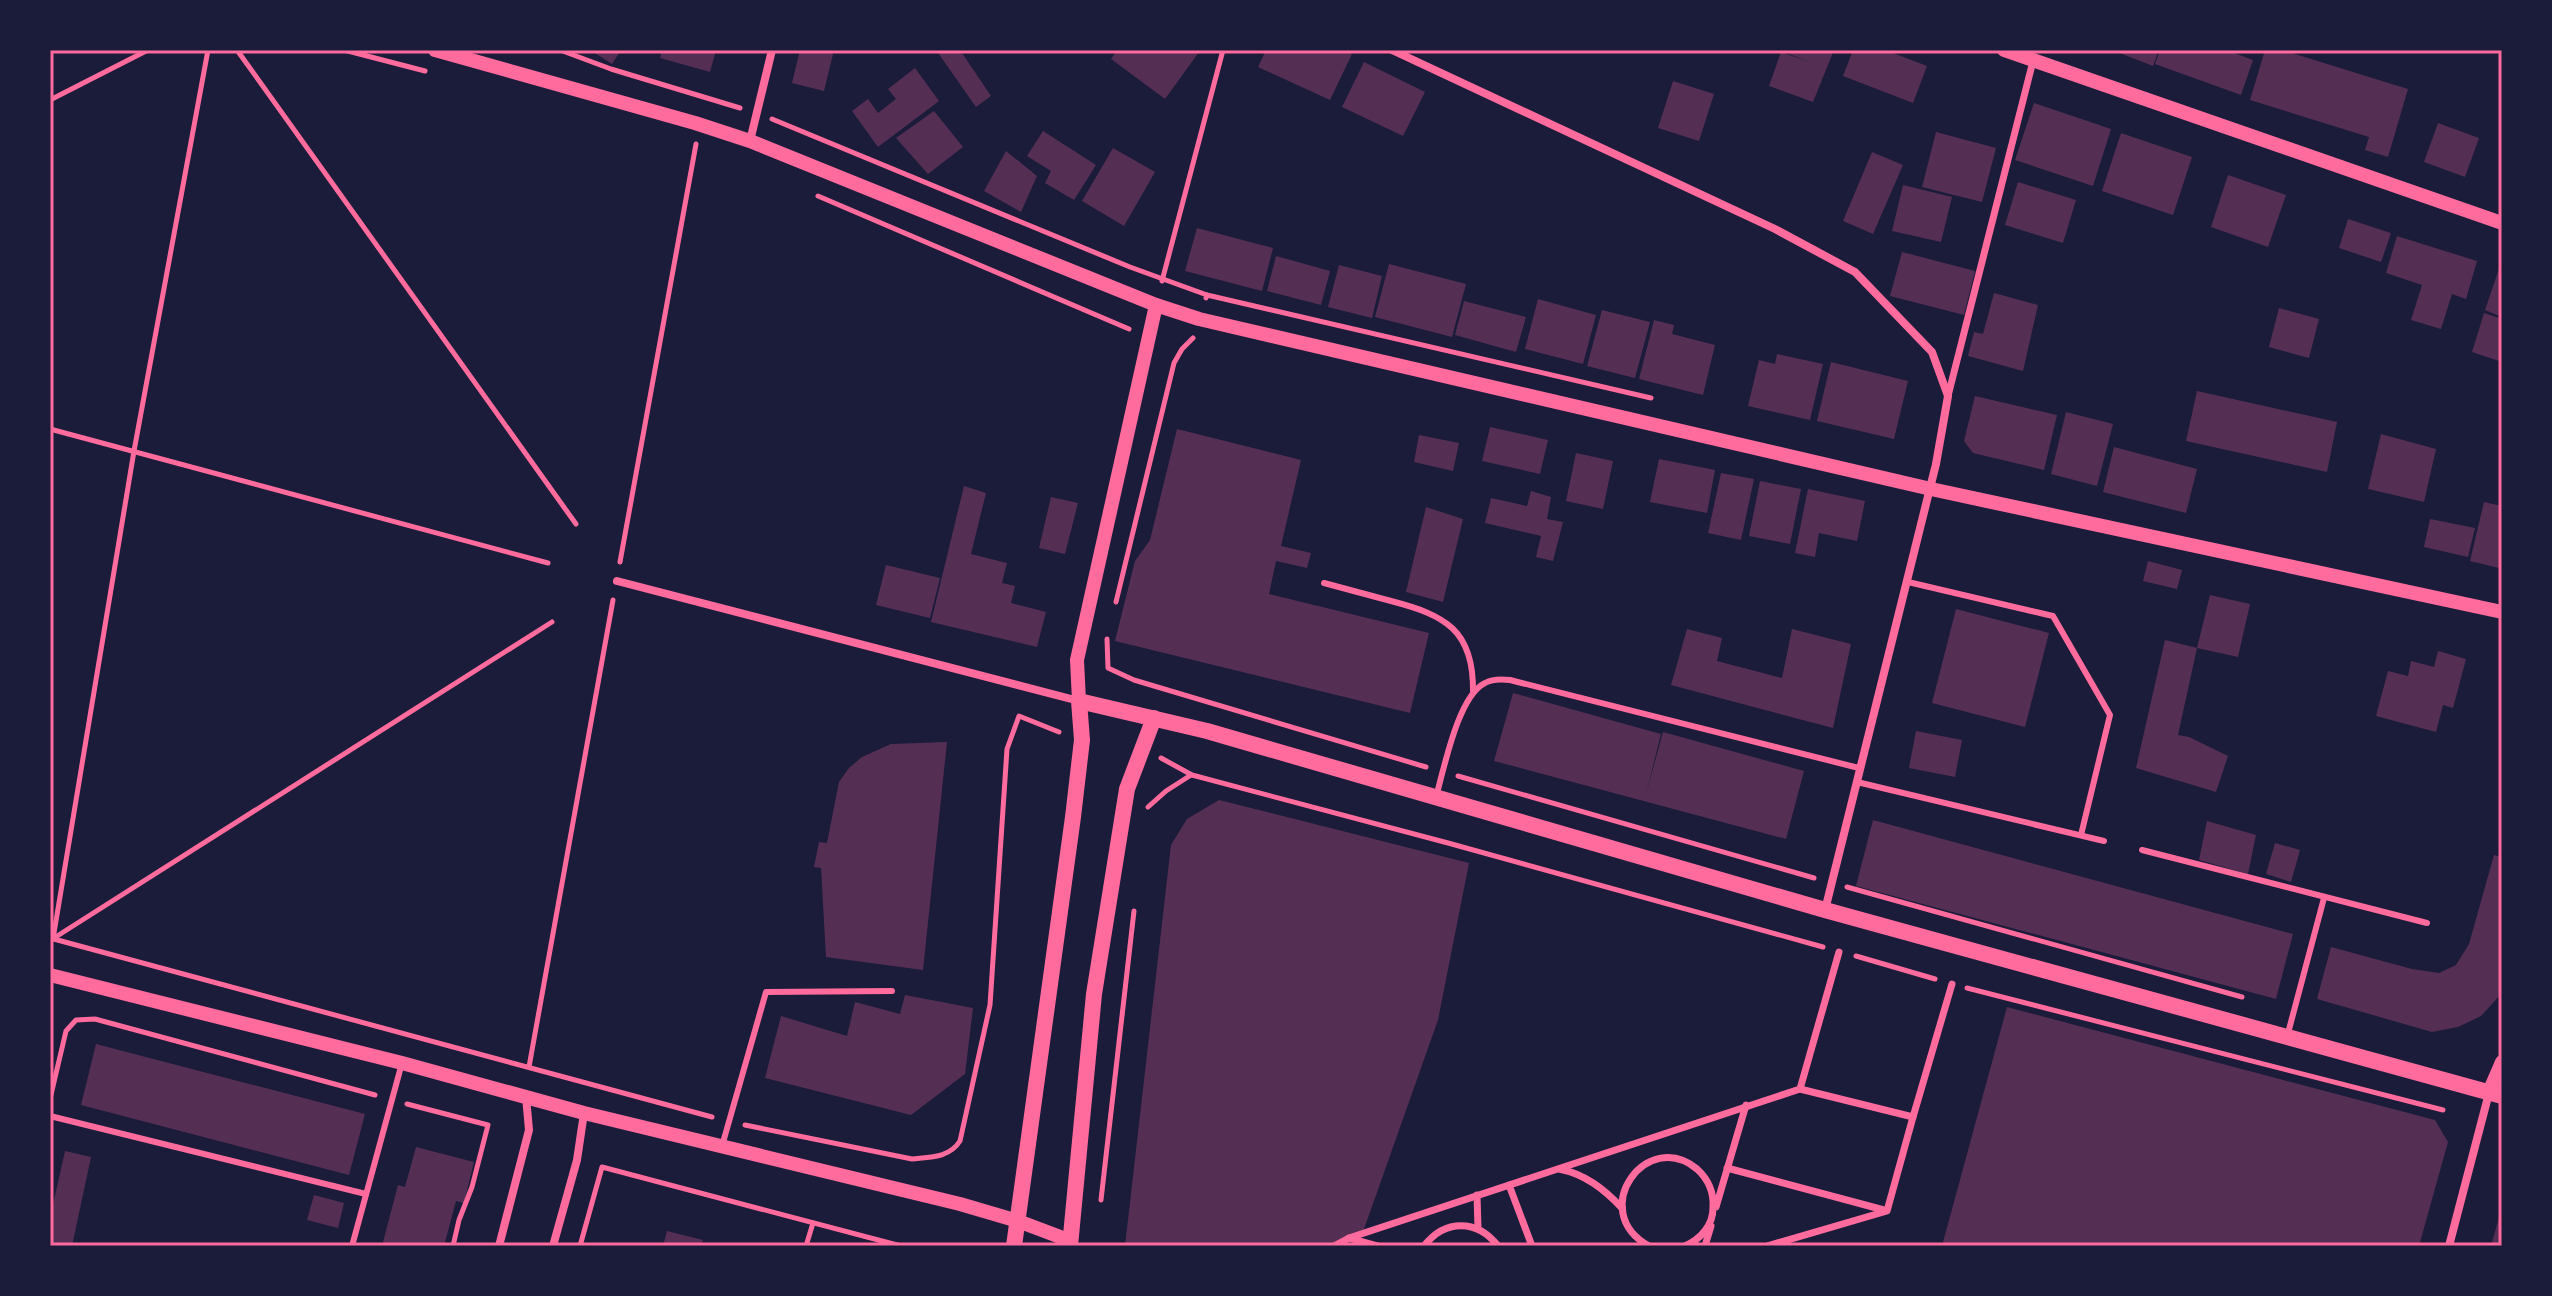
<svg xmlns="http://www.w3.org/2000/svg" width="2552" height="1296" viewBox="0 0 2552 1296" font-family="Signika,sans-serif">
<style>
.building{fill:#542f53}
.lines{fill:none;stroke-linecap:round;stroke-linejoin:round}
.path{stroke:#ff6b9d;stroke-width:5}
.service{stroke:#ff6b9d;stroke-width:6}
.pedestrian{stroke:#ff6b9d;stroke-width:7}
.minor{stroke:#ff6b9d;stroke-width:8}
.tertiary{stroke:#ff6b9d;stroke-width:14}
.secondary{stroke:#ff6b9d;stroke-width:16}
.neatline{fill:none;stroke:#ff6b9d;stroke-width:3}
</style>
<rect width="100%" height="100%" fill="#1b1b3a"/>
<g class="building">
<polygon points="590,50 621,50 612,64"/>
<polygon points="662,50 716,50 710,72 660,58"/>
<polygon points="800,50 834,50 824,91 792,83"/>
<polygon points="936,50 960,50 991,96 976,107"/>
<polygon points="1117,50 1196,50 1199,52 1165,99 1111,59"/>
<polygon points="1266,50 1343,50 1352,54 1330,100 1258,67"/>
<polygon points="1779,50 1834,50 1813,102 1769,86 1781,52 1812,63"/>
<polygon points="1853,50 1885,50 1927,66 1913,103 1843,76"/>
<polygon points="2112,50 2159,50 2153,66"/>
<polygon points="2160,50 2226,50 2253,60 2241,95 2155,64"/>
<polygon points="2265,50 2282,50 2408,89 2388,157 2365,150 2369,137 2250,100"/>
<polygon points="1364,62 1425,92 1403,136 1342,107"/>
<polygon points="915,68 939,101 878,147 852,111 868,99 878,113 896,99 888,89"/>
<polygon points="1673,81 1714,94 1699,141 1658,128"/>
<polygon points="2034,103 2111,129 2093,186 2015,160"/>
<polygon points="934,111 963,147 928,174 896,138"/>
<polygon points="2438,123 2479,138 2465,177 2424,162"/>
<polygon points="1043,131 1096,165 1074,200 1045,183 1051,171 1027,156"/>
<polygon points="1936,132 1996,148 1982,202 1922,187"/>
<polygon points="2121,133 2192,157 2173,215 2102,191"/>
<polygon points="1113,148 1155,172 1124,226 1082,201"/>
<polygon points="1006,151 1037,176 1021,212 984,191"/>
<polygon points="1872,152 1903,165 1873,234 1843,221"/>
<polygon points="2228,175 2286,195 2268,247 2211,227"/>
<polygon points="2018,182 2076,200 2063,243 2005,225"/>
<polygon points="1903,185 1952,197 1941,242 1892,231"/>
<polygon points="2348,219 2391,233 2381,262 2339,248"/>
<polygon points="1197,228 1273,248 1262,291 1185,271"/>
<polygon points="2397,236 2477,261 2466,299 2452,294 2441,329 2411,320 2422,285 2386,273"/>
<polygon points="1902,252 1975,271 1964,315 1890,296"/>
<polygon points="1276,256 1330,271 1321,305 1267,291"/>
<polygon points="2502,260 2502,317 2485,310"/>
<polygon points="1389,264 1466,284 1452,337 1375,317"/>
<polygon points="1339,265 1382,276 1372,318 1328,307"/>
<polygon points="1994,293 2038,305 2023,371 1968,356 1974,332 1983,334"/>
<polygon points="1538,299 1596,315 1583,364 1525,349"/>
<polygon points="1464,301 1526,317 1516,352 1455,335"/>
<polygon points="2279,308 2319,319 2309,358 2269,347"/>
<polygon points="1602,310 1650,322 1635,378 1587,366"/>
<polygon points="2484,313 2502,319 2502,362 2472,352"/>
<polygon points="1654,320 1674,325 1672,334 1715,345 1703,395 1639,379"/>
<polygon points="1777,354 1823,364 1810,420 1748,406 1759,360 1775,364"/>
<polygon points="1831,362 1908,381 1894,439 1817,421"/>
<polygon points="2197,391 2337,422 2327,472 2186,441"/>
<polygon points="1975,396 2057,415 2044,470 1973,453 1964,441"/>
<polygon points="2066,412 2113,424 2097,486 2051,474"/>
<polygon points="1490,427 1548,440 1540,474 1482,461"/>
<polygon points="1177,429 1301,460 1281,546 1311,553 1307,568 1276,561 1269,594 1429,633 1410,713 1115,641 1135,561 1150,540"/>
<polygon points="2381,434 2436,449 2424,502 2368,489"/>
<polygon points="1419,435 1459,443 1453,471 1414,462"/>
<polygon points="2114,447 2197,469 2186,513 2103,492"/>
<polygon points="1576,453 1613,461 1603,509 1566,501"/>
<polygon points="1659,459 1715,470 1707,513 1650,502"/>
<polygon points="1721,473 1754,479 1741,540 1708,533"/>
<polygon points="1760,481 1801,489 1790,544 1749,536"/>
<polygon points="964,486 986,493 971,554 1007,563 1002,583 1015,586 1011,603 1046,612 1037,647 931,622"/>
<polygon points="1808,489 1865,501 1857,541 1819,533 1815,557 1795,553"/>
<polygon points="1531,491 1551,497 1547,519 1563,522 1553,561 1536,557 1541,536 1485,523 1491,498 1527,506"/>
<polygon points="1051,497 1078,503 1065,554 1039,548"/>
<polygon points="2484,502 2502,506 2502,555 2499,568 2470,561"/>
<polygon points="1426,507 1463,519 1443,602 1406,592"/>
<polygon points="2430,519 2475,528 2468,557 2424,547"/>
<polygon points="2148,561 2182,570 2177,589 2143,581"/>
<polygon points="886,565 940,578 930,618 876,605"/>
<polygon points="2210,595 2250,604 2238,657 2197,648"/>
<polygon points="1956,609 2049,633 2025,727 1932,703"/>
<polygon points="1687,629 1722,638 1717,661 1782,678 1792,629 1851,644 1833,728 1671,685"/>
<polygon points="2165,640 2197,648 2178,735 2189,737 2228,756 2216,792 2136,768"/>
<polygon points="2438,651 2466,659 2453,708 2443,705 2436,732 2376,716 2388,671 2408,676 2411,661 2434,667"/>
<polygon points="1513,693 1661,734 1646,794 1663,732 1804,771 1786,839 1494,761"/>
<polygon points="1916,731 1962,740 1955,777 1909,768"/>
<polygon points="947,742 923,970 826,957 821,868 814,867 819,842 827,843 839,782 849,768 862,757 891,744"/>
<polygon points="1219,800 1469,863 1438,1020 1358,1246 1125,1246 1171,845 1187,819"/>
<polygon points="1873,820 2293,934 2276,999 1856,886"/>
<polygon points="2207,821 2256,835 2248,874 2199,860"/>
<polygon points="2275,843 2300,850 2291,882 2266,874"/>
<polygon points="2494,855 2502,857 2502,993 2481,1016 2458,1027 2432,1032 2317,999 2331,947 2412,969 2439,973 2456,965 2469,944"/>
<polygon points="905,995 973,1008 965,1074 911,1115 765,1078 781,1016 847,1036 855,1002 900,1014"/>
<polygon points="2007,1007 2435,1120 2448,1142 2419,1246 1942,1246"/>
<polygon points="96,1044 365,1114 349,1175 81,1105"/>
<polygon points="416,1147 474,1162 464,1203 456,1201 444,1246 382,1246 398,1185 405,1187"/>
<polygon points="65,1151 91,1157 72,1246 50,1246 50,1218"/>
<polygon points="314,1195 344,1203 338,1228 307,1220"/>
<polygon points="2501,1210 2502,1246 2491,1246"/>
<polygon points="667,1231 703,1240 701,1246 663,1246"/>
</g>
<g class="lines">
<g class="path">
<polyline points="237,50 576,524"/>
<polyline points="344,50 425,71"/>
<polyline points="560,50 611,69 740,108"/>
<polyline points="50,100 148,50"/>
<polyline points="772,119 1130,267 1207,295 1206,298"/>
<polyline points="818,196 1129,329"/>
<polyline points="1162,281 1223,50"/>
<polyline points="1207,295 1651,398"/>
<polyline points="50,429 548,563"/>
<polyline points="620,562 696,144"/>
<polyline points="1116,602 1174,363 1182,349 1193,338"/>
<polyline points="1107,639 1108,668 1134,680 1426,767"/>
<polyline points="1161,758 1192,775 1448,843 1823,947"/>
<polyline points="1458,776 1814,878"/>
<polyline points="1148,807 1166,791 1191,775"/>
<polyline points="1847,887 2242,997"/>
<polyline points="50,938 712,1117"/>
<polyline points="54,938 552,622"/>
<polyline points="53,939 134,451 208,50"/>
<polyline points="1856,956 1935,979"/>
<polyline points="1967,988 2443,1110"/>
<polyline points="529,1067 613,600"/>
<polyline points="50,1099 66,1031 76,1020 95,1019 375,1095"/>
<polyline points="407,1104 488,1125 472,1187 459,1220 453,1246"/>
<path d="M 745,1125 L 912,1159 C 931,1157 949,1158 960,1141 L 990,1005 L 1007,749 L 1019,716 L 1059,732"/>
<polyline points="1101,1200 1134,911"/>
<polyline points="580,1246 602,1167 901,1246"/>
<polyline points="806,1246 813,1223"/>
</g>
<g class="service">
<polyline points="1908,582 2053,616 2110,715 2081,835"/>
<path d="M 1324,583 C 1346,589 1369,595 1391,601 C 1445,615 1474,630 1473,692"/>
<polyline points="1857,782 2104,841"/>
<path d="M 1436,797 C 1444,769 1458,696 1485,683 C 1492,679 1502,679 1510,680 L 1859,768"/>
<polyline points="2142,850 2427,923"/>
<polyline points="2287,1037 2324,898"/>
<polyline points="50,1116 366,1194"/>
<polyline points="722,1146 766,992 892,991"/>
<polyline points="352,1246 402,1063"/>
</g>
<g class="pedestrian">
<polyline points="1948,396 2033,61"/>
<polyline points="1800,1089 1839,952"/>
<polyline points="1727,1168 1884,1210"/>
<path d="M 1559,1169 C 1585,1174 1604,1189 1622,1208"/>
<polyline points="1509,1185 1532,1246"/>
<polyline points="1477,1195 1478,1228"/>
<polyline points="1716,1207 1746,1105"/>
<polyline points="1349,1238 1378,1246"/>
<polyline points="1334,1246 1349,1238 1800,1089 1913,1117 1952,984"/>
<path d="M 1424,1246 C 1445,1219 1477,1219 1498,1246"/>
<path d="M 1649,1246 C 1586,1211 1647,1127 1697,1169 C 1708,1179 1714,1193 1713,1208 C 1713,1225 1701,1239 1685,1246"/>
<polyline points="1705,1246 1711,1226"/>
<polyline points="1767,1246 1887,1211 1913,1117"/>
</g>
<g class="minor">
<polyline points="1392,50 1775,229 1855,272 1932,352 1948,396 1936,464 1825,910"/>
<polyline points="750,141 772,50"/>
<polyline points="617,581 1079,701"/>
<polyline points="499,1246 529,1130 526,1097"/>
<polyline points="553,1246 577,1160 584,1113"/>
<polyline points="2449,1246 2489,1093"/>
</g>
<g class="tertiary">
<polyline points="435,50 695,123 750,141 1156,305 1199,319 1931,489 2502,612"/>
<polyline points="2004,50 2502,223"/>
<polyline points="1079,701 1077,660 1156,305"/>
<polyline points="50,975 402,1063 584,1113 960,1204 1018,1221 1071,1241"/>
<polyline points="2489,1092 2502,1062"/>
</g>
<g class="secondary">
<polyline points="1014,1246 1073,817 1082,740 1079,701 1207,731 1825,910 2502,1096"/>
<polyline points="1070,1246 1094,994 1127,789 1154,718"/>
</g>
</g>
<rect width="2552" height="1296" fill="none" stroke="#1b1b3a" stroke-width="104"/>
<rect x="52" y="52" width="2448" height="1192" class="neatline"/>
</svg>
